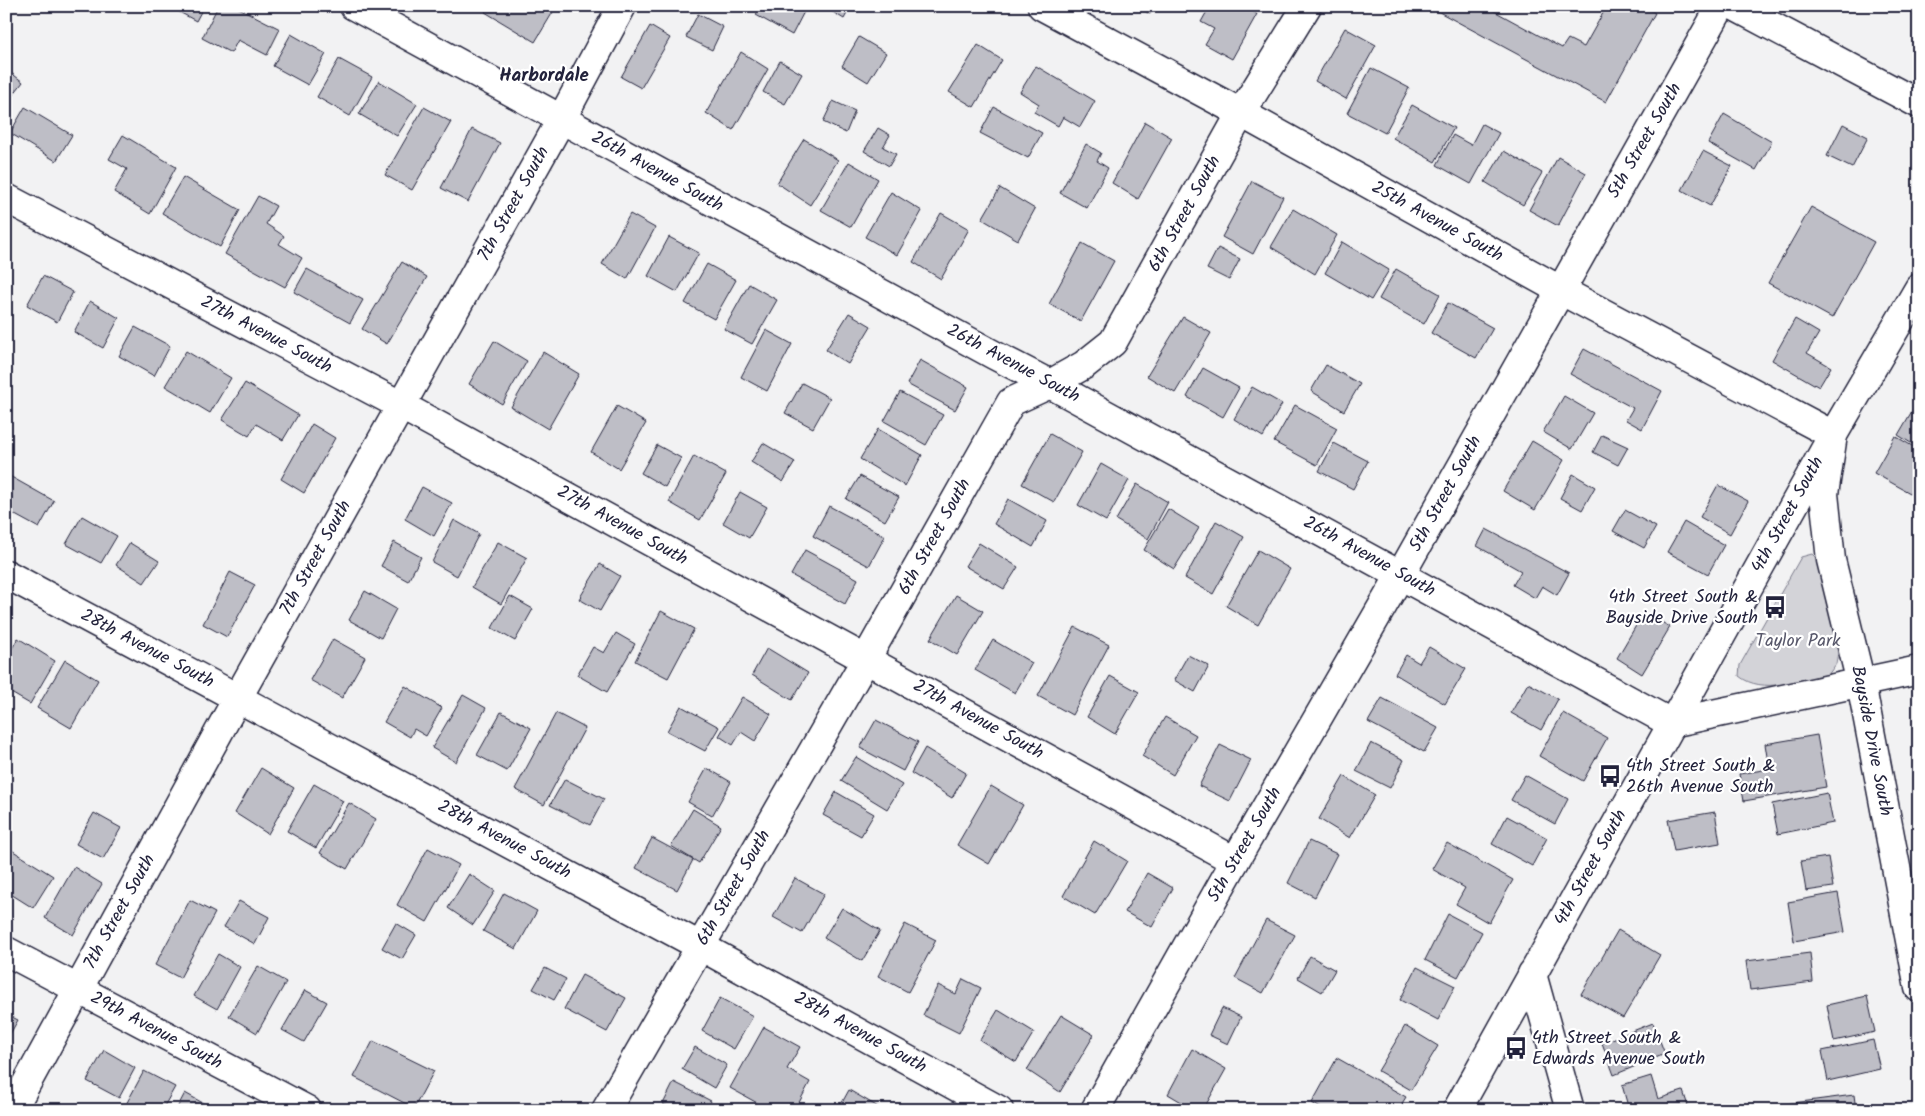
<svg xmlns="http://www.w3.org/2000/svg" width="1925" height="1116" viewBox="0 0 1925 1116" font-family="Kalam,sans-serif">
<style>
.green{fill:#d3d3d8;stroke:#7a7a8a}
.building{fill:#bebec6;stroke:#22223b}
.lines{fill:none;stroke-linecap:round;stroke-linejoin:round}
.minor-casing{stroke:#22223b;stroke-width:31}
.minor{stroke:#fff;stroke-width:28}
.labels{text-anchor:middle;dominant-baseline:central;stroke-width:4.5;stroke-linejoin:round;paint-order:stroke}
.street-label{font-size:18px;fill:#22223b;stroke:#fff}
.poi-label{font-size:18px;fill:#22223b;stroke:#fff;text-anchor:start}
.park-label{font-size:18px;fill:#57576a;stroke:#fff}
.neighbourhood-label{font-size:19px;font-weight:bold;fill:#22223b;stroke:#fff}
</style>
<rect width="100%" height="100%" fill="#f2f2f3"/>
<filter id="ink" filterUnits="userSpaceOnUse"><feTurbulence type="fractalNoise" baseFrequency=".02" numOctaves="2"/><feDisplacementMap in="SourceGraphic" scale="10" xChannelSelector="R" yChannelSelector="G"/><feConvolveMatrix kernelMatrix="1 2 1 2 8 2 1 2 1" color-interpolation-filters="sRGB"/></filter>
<g filter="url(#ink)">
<path class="green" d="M 1812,554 L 1820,562 L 1839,646 L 1836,664 L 1828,675 C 1801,680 1762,695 1739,676 L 1740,665 L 1801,557 Z"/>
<g class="building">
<polygon points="168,6 204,6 196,21"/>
<polygon points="218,6 235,6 280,29 267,55 238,40 231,53 202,38"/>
<polygon points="488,6 544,6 553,12 535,42 485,12"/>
<polygon points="760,6 807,6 792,35 756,15"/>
<polygon points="823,6 851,6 844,19"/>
<polygon points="1135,6 1155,6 1150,14"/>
<polygon points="1210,6 1242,6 1257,14 1232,59 1205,44 1214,29 1201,22"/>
<polygon points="1428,6 1485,6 1562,48 1568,39 1584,47 1607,6 1644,6 1655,13 1606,102"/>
<polygon points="698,14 723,27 712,50 686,37"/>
<polygon points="650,26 670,38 641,88 621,77"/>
<polygon points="1345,28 1376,45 1346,99 1315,81"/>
<polygon points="291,34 326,54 308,85 273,66"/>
<polygon points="859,37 886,53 868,82 842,66"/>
<polygon points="978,45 1002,60 974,107 949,92"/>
<polygon points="741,52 768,69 733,130 706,113"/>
<polygon points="339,59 372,77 350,116 317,97"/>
<polygon points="780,61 802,74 785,104 763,92"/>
<polygon points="1036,66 1095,101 1080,127 1063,117 1058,126 1034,112 1039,104 1020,92"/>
<polygon points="1371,68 1409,88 1385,133 1347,113"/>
<polygon points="6,69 23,82 6,104"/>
<polygon points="379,81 417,104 397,136 359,114"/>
<polygon points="833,101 855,111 846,133 823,122"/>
<polygon points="1412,105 1454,128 1435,162 1393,138"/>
<polygon points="25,107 72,135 56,161 10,133"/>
<polygon points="424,107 451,122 412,190 385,175"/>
<polygon points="994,107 1042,133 1028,158 980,133"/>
<polygon points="1724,114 1772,142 1756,170 1708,143"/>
<polygon points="1145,122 1172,138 1138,199 1112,183"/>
<polygon points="1482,124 1499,133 1471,184 1437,165 1453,135 1471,145"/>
<polygon points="1843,124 1868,137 1852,168 1827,156"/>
<polygon points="878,128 890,135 883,147 896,154 889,166 864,151"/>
<polygon points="472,129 500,143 468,202 441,188"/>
<polygon points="123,135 176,167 150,214 114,192 127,169 109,159"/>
<polygon points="804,139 838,160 810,205 777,183"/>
<polygon points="1086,144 1101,153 1097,161 1108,168 1087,208 1060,193"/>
<polygon points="1504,151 1542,173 1523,205 1485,182"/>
<polygon points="1703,151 1732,166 1710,206 1682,190"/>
<polygon points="1558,157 1586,173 1558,226 1529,210"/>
<polygon points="849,162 878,179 851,227 821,210"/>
<polygon points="183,177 240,210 220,247 162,213"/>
<polygon points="1252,181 1283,197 1253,254 1222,237"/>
<polygon points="1000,188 1035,209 1018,240 982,219"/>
<polygon points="891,192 922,211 897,255 865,237"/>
<polygon points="258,196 276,206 266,224 284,236 279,244 302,258 285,287 225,254"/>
<polygon points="1811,207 1874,242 1832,318 1768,283"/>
<polygon points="1293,209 1337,235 1315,274 1271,247"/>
<polygon points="941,213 969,229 941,279 913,262"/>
<polygon points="630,214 655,228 627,279 602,264"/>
<polygon points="669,237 699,253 677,292 648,276"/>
<polygon points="1342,242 1389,270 1371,300 1325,273"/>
<polygon points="1082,243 1114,261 1081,321 1049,304"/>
<polygon points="1218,248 1240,259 1229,280 1207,269"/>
<polygon points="402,262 427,277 387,344 362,329"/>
<polygon points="707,264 736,280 714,319 685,303"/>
<polygon points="307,269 363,300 350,323 294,292"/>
<polygon points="1396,269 1440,294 1424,324 1379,299"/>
<polygon points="43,276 73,292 57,322 27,305"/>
<polygon points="749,284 777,300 752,344 724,329"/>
<polygon points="90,301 119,318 103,348 74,332"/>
<polygon points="1448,303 1493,328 1476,358 1431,333"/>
<polygon points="849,313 871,326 848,364 826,350"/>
<polygon points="1183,317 1211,333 1175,393 1147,376"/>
<polygon points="1795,319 1819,333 1807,353 1831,367 1819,387 1772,360"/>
<polygon points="135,327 170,346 154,376 119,356"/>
<polygon points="766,330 792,344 767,391 741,377"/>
<polygon points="494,341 527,361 502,404 469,384"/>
<polygon points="1584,349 1662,391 1642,429 1626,420 1633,408 1570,374"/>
<polygon points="186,351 231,378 210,413 165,386"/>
<polygon points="543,352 579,374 548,429 511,407"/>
<polygon points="920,360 968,387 955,410 907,384"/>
<polygon points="1326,365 1360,384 1344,411 1311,391"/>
<polygon points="1203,368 1239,388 1223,417 1187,397"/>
<polygon points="245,383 298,415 283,440 256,424 249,436 222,420"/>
<polygon points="802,383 830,398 813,428 785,413"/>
<polygon points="1252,387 1282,404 1263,437 1234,419"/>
<polygon points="900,392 943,415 926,445 884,421"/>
<polygon points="1564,396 1593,413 1572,449 1543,432"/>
<polygon points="1919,399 1919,448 1898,435"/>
<polygon points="1295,405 1337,428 1317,465 1274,442"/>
<polygon points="617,406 646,423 619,469 591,452"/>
<polygon points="312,424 335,438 304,493 281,479"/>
<polygon points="878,429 922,455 905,486 860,459"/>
<polygon points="1050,434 1082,452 1054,502 1022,484"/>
<polygon points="1602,435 1628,447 1618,465 1593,452"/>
<polygon points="1895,436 1919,450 1919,498 1874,473"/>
<polygon points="1532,441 1564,460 1535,510 1503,491"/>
<polygon points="763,443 795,462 783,482 751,462"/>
<polygon points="1334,443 1368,461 1353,489 1319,471"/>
<polygon points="657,445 681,458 665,487 641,473"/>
<polygon points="694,456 726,474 700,520 669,502"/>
<polygon points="1101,464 1129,480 1106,521 1078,505"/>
<polygon points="6,474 54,501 39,528 6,510"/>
<polygon points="1573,474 1595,487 1582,510 1560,498"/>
<polygon points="860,476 899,497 885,521 846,499"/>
<polygon points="1137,484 1168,502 1148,539 1116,520"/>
<polygon points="1718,485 1748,501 1730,534 1700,517"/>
<polygon points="422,487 452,503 434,536 405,519"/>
<polygon points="740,492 767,507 749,538 723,523"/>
<polygon points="1008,499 1047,521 1033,547 994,524"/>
<polygon points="829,506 885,536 869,566 813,536"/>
<polygon points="1168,509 1199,528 1174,569 1144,550"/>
<polygon points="1625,510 1656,527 1644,548 1613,531"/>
<polygon points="82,516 117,536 101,563 66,544"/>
<polygon points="454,520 479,534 457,576 432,562"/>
<polygon points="1216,521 1244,537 1213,594 1185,578"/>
<polygon points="1684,522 1724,545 1708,574 1667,552"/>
<polygon points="1486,529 1569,573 1557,595 1542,586 1535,598 1513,585 1521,571 1477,546"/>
<polygon points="394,542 421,557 408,581 381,566"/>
<polygon points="498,542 527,558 501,604 472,587"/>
<polygon points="130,543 159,561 144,583 116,565"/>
<polygon points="979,543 1018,567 1004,589 965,566"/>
<polygon points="1919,546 1919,574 1913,548"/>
<polygon points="805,550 858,579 845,604 791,575"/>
<polygon points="1258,550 1290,569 1258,625 1226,606"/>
<polygon points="600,564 620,576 600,611 579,599"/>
<polygon points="230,572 255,585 227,637 203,624"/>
<polygon points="365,591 396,609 381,638 349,620"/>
<polygon points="956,595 983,611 957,655 930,639"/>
<polygon points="510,596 533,609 515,641 492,628"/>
<polygon points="661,611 694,629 668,678 635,661"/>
<polygon points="1644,612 1670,627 1642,674 1617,658"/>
<polygon points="1075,627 1109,645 1072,715 1038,696"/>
<polygon points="616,633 635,644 607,692 577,675 593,647 604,653"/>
<polygon points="18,638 55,661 30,704 6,690 6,659"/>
<polygon points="333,639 365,657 342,698 310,680"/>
<polygon points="993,640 1032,663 1015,693 975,670"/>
<polygon points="1429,647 1466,669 1445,704 1395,674 1406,655 1419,663"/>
<polygon points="767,648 808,673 792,700 752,675"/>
<polygon points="1188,655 1209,666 1195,692 1174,680"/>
<polygon points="65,660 98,680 71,728 37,708"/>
<polygon points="1110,676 1139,692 1115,734 1087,717"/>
<polygon points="1528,683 1558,699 1541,730 1511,713"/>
<polygon points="405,686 442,708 426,736 414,729 410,737 384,722"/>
<polygon points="463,695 486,708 456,762 432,748"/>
<polygon points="742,697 771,714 755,741 741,732 733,745 719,736"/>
<polygon points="1382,698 1438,728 1424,752 1368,722"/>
<polygon points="681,706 719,727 705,751 667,731"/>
<polygon points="501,712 531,728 507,771 477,755"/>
<polygon points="556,713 585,728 544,805 515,789"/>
<polygon points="1563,713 1607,738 1583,781 1539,756"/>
<polygon points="1165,717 1196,735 1173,775 1142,756"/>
<polygon points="876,720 918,742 903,771 860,748"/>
<polygon points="1817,735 1826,787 1744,801 1739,774 1769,769 1765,744"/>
<polygon points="1371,743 1404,760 1390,788 1356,771"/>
<polygon points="1220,745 1251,760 1230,801 1199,786"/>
<polygon points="925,748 966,773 952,798 911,773"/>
<polygon points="856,757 902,785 887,809 841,781"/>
<polygon points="261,768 294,788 268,834 235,813"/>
<polygon points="707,768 731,782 712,816 688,802"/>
<polygon points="1525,775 1568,799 1555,824 1511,800"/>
<polygon points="1344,776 1375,795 1350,838 1319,819"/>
<polygon points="565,779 604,799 590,825 550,805"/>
<polygon points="314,784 343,801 316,848 287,831"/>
<polygon points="991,786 1023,805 989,864 957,845"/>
<polygon points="836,792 874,814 861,836 823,815"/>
<polygon points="1827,793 1833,823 1778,834 1772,804"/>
<polygon points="349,803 376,819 347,869 320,853"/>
<polygon points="693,809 721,826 699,863 671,846"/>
<polygon points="1715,812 1720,843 1674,851 1668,820"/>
<polygon points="94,813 121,828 103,859 76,844"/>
<polygon points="1507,816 1547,838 1532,866 1492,844"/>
<polygon points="652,838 693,860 677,890 636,868"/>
<polygon points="1094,841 1127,861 1095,915 1063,896"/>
<polygon points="1309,841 1337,854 1315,897 1288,883"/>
<polygon points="1447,843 1513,880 1489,923 1456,904 1465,888 1432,869"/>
<polygon points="428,848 459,865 427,922 397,905"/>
<polygon points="10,849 53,876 33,908 6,891 6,856"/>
<polygon points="1828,857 1833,887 1806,891 1801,861"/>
<polygon points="74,867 102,884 73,935 45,918"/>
<polygon points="1147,873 1173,888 1152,927 1125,912"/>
<polygon points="469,874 495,891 473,925 448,908"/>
<polygon points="795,878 824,894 802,933 773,917"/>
<polygon points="504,893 537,911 516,949 483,931"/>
<polygon points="1838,893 1845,932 1794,941 1788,902"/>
<polygon points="190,900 215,913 180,978 155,965"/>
<polygon points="239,901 269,917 255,944 224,927"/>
<polygon points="842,908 880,931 862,961 824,938"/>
<polygon points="1448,914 1482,932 1458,977 1425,960"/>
<polygon points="1266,920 1295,935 1263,993 1235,978"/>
<polygon points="396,923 416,935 402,959 382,948"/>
<polygon points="905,924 936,940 908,992 878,976"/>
<polygon points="1618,930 1660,955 1623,1018 1581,994"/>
<polygon points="1810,953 1813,982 1750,990 1746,961"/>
<polygon points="218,954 240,967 217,1009 194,996"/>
<polygon points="1310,956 1335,970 1322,992 1298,978"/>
<polygon points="258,966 286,982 257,1033 229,1016"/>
<polygon points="1417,967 1455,986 1438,1020 1400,1000"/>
<polygon points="545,968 566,979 554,1000 533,989"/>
<polygon points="582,975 626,998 607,1032 564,1009"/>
<polygon points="963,979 981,988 959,1033 923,1015 938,985 956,994"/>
<polygon points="305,990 327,1002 304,1042 282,1030"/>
<polygon points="1867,996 1875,1032 1834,1041 1827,1005"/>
<polygon points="720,998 753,1016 734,1049 702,1031"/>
<polygon points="1222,1008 1241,1017 1228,1044 1209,1035"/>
<polygon points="998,1010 1034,1032 1016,1062 980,1040"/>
<polygon points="6,1014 18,1020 6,1041"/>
<polygon points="1061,1015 1094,1035 1060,1092 1027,1070"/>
<polygon points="1653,1023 1665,1054 1614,1075 1602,1043"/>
<polygon points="1405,1026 1438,1046 1411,1090 1378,1071"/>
<polygon points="764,1027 800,1047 787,1069 810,1082 795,1110 770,1110 730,1088"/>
<polygon points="1873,1040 1880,1069 1828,1081 1822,1051"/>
<polygon points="373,1041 434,1071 414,1108 354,1077"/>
<polygon points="695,1047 727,1065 714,1088 682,1069"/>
<polygon points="1192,1049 1226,1069 1203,1110 1195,1110 1168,1094"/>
<polygon points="104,1050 135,1068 119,1098 87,1081"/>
<polygon points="1337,1058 1406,1097 1398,1110 1324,1110 1312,1103"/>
<polygon points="144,1071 175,1087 162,1110 123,1110"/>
<polygon points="1651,1076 1658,1099 1683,1091 1688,1106 1674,1110 1629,1110 1622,1085"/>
<polygon points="674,1082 711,1101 707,1110 674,1110 663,1104"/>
<polygon points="849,1090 880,1108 879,1110 838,1110"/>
<polygon points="185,1093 210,1107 209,1110 176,1110"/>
<polygon points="1854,1095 1856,1110 1739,1110"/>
</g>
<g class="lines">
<defs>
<g id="minor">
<polyline points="354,6 994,355 1050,384 1671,723 1919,670"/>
<polyline points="1042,6 1241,113 1560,290 1833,435 1824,494 1831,560 1861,683 1919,988"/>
<polyline points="1734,6 1919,104"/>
<polyline points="6,198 402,406 1235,861"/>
<polyline points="6,574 700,946 999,1110"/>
<polyline points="6,951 307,1110"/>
<polyline points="1532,974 1570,1110"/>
<polyline points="12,1110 238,697 561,120 622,6"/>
<polyline points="606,1110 866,659 1011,402 1050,384 1084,365 1113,342 1241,113 1307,6"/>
<polyline points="1095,1110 1235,861 1401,574 1721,6"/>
<polyline points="1457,1110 1833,435 1919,288"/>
</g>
</defs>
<use href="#minor" class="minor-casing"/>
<use href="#minor" class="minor"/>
</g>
</g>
<defs>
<symbol id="bus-bare" viewBox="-9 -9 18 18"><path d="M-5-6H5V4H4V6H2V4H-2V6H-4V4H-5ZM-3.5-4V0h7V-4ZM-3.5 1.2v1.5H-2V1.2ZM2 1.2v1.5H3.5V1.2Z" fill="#22223b" stroke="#fff" stroke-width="2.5" paint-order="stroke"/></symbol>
</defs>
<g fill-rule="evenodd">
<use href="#bus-bare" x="1759" y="591" width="32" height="32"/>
<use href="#bus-bare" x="1594" y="760" width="32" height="32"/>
<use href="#bus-bare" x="1500" y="1032" width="32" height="32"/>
</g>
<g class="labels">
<g class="street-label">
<text transform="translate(1645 141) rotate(-60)">5th Street South</text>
<text transform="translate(657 172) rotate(29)">26th Avenue South</text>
<text transform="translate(514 204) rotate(-61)">7th Street South</text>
<text transform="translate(1185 214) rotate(-61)">6th Street South</text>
<text transform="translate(1437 222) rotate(29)">25th Avenue South</text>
<text transform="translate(266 335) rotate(28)">27th Avenue South</text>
<text transform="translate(1013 364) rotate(28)">26th Avenue South</text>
<text transform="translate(1446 494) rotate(-61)">5th Street South</text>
<text transform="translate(1788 515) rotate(-61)">4th Street South</text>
<text transform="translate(622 526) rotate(29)">27th Avenue South</text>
<text transform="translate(935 537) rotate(-61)">6th Street South</text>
<text transform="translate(1369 557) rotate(29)">26th Avenue South</text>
<text transform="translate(316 558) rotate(-61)">7th Street South</text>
<text transform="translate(147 649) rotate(28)">28th Avenue South</text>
<text transform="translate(978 720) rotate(29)">27th Avenue South</text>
<text transform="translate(1871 741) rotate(79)">Bayside Drive South</text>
<text transform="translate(504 840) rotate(28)">28th Avenue South</text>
<text transform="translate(1245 845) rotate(-60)">5th Street South</text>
<text transform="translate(1591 868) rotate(-61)">4th Street South</text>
<text transform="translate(734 888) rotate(-60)">6th Street South</text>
<text transform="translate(120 912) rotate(-61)">7th Street South</text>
<text transform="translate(156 1031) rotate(28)">29th Avenue South</text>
<text transform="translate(860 1033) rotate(29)">28th Avenue South</text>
</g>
<g class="poi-label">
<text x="1758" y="597" text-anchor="end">4th Street South &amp;<tspan x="1758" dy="21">Bayside Drive South</tspan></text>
<text x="1626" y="766">4th Street South &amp;<tspan x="1626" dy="21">26th Avenue South</tspan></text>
<text x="1532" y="1038">4th Street South &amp;<tspan x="1532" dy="21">Edwards Avenue South</tspan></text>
</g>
<g class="park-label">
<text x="1798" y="641">Taylor Park</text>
</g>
<g class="neighbourhood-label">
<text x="544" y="76">Harbordale</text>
</g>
</g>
<rect width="1925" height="1116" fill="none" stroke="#fff" stroke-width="25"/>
<rect x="12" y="12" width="1900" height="1091" fill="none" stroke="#22223b" stroke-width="2" filter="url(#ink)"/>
</svg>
